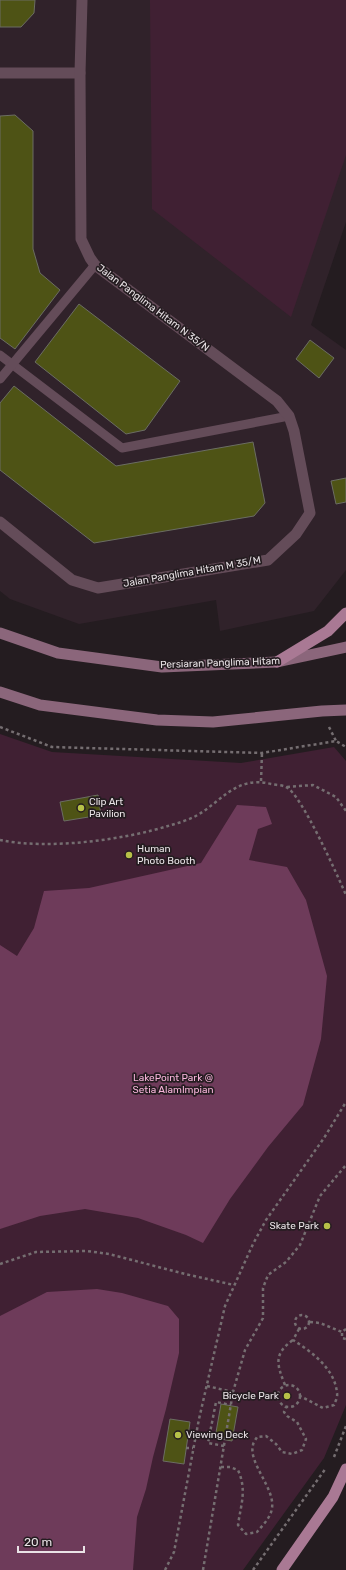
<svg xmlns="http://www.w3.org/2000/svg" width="346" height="1570" viewBox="0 0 346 1570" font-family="Rubik,sans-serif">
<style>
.built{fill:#30222a}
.green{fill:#402033}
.water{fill:#6e3b5a}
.building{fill:#4e5315;stroke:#6b6d63}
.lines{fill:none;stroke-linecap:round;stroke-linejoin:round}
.path{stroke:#756e71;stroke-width:2.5;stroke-dasharray:3 3;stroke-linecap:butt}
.service{stroke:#644c59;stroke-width:9}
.minor{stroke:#644c59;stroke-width:11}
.secondary{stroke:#8b667b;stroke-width:11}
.primary{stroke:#a97994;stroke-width:11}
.poi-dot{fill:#b7c148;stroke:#241c20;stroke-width:1.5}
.labels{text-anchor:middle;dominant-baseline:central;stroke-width:3.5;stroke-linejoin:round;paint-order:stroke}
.street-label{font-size:10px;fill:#e9e3e6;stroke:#241c20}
.poi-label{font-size:10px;fill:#e9e3e6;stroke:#241c20;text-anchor:start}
.park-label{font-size:10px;fill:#f8b5db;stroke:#241c20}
</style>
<rect width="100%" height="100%" fill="#241c20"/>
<polygon class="built" points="0,0 346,0 346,222 311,325 346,350 346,570 314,611 220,631 216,600 79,624 10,599 0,591"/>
<g class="green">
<polygon points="150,0 346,0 346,155 291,317 152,209"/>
<polygon points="0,734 52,752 241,763 334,747 346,761 346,1405 324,1458 243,1570 0,1570"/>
</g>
<g class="water">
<polygon points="237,805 266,807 272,824 258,829 249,860 287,867 306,900 327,976 321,1039 303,1105 268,1147 230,1199 203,1243 186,1235 138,1218 85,1209 40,1216 0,1229 0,945 17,956 34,928 44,891 89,888 201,863"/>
<polygon points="97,1289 122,1293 168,1306 179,1319 179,1353 166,1409 153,1457 146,1489 137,1517 133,1570 0,1570 0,1316 47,1292"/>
</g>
<g class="building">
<polygon points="0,0 35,0 34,13 21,27 0,27"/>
<polygon points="15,115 33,131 33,249 40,273 60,290 15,349 0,338 0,116"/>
<polygon points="79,304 180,381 145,430 126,434 35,362"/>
<polygon points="310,340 334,358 319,378 296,359"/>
<polygon points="14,386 116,466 253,442 265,503 254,516 94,543 0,470 0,403"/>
<polygon points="346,478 346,502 336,504 331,481"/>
<polygon points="98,795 101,815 64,821 60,802"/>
<polygon points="221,1404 238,1407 232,1441 215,1438"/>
<polygon points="170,1419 190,1422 184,1464 163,1461"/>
</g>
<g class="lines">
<g class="path">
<polyline points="0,727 52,747 262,753 336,741 346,747"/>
<polyline points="329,727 336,741"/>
<polyline points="261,781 262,753"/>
<polyline points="287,787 313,785 336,797 346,811"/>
<path d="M 0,840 C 48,850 125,840 171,825 C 179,823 187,820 194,817 C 221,803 235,775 271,784 C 276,785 282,785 286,787 C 301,793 338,877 346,895"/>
<polyline points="0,1264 36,1252 87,1251 109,1254 185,1274 234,1285"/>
<circle cx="302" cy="1322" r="7"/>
<polyline points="310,1322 320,1323 342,1332"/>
<path d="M 299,1329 L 293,1340 C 312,1352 335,1369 337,1393 C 338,1397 335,1402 334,1405 L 323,1408 L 300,1396"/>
<polyline points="346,1329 342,1332 342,1338 346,1339"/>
<circle cx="289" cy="1396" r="11"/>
<path d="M 285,1385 C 277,1365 273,1354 293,1340"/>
<polyline points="207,1386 233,1392"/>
<polyline points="224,1446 208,1443 216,1402 231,1405"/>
<polyline points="186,1448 193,1448"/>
<polyline points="334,1457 346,1426"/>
<path d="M 221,1467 L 230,1467 L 238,1470 C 247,1490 241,1504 238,1525 L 246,1534 L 257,1532 C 263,1525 271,1517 272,1508 C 275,1488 248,1463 253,1445 C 253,1443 256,1439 257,1437 L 266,1436 L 276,1444 L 282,1452 L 292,1454 L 302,1450 L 306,1439 L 297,1422 L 287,1416 L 284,1412 L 286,1407"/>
<polyline points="165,1570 174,1552 199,1419 225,1306 253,1244 266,1220 324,1138 346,1102"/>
<polyline points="203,1570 233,1392 245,1350 263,1318 263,1288 268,1275 286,1262 300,1245 320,1196 346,1165"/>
<polyline points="253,1570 326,1468"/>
</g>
<g class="service">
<polyline points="0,355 122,448 289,416"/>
<polyline points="0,379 95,265"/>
</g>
<g class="minor">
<polyline points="0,73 80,73"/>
<polyline points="0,522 72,580 98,588 268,560 296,534 310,513 294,431 289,416 277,401 95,265 90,258 81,239 80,73 82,0"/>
</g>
<g class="secondary">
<polyline points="0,633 58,653 162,667 277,662 346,647"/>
<polyline points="0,692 40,705 157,720 213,722 322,711 346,710"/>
</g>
<g class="primary">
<polyline points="277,662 328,631 346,613"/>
<polyline points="282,1570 333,1497 346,1469"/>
</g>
</g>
<g class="poi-dot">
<circle cx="81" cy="808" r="4"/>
<circle cx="129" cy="855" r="4"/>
<circle cx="327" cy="1226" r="4"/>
<circle cx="287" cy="1396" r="4"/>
<circle cx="178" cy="1435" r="4"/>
</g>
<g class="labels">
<g class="street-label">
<text transform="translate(153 308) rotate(37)">Jalan Panglima Hitam N 35/N</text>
<text transform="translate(192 572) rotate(-10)">Jalan Panglima Hitam M 35/M</text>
<text transform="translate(220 663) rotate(-2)">Persiaran Panglima Hitam</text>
</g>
<g class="poi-label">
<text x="89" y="802">Clip Art<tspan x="89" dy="12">Pavilion</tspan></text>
<text x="137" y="849">Human<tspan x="137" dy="12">Photo Booth</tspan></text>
<text x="319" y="1226" text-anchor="end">Skate Park</text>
<text x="279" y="1396" text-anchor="end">Bicycle Park</text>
<text x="186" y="1435">Viewing Deck</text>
</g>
<g class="park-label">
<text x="173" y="1078">LakePoint Park @<tspan x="173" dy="12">Setia AlamImpian</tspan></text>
</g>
</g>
<path d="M18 1546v6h66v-6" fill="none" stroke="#e9e3e6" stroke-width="2"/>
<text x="24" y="1546" font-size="12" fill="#e9e3e6" stroke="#241c20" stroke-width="3" paint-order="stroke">20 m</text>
</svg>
